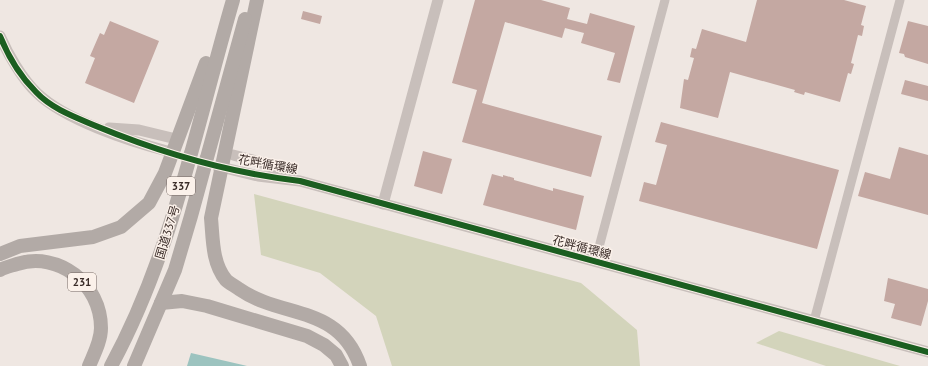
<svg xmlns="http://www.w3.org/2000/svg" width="928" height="366" viewBox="0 0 928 366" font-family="'PT Sans','Noto Sans JP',sans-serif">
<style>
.green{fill:#d3d4bb}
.water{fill:#9cc3bf}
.building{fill:#c4a8a2}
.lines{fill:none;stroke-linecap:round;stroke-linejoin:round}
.tertiary-tunnel{stroke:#cbc2bd;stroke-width:11;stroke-dasharray:11 5.5;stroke-linecap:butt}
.minor{stroke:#c8bfbb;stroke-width:9}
.tertiary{stroke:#c8bfbb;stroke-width:11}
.trunk{stroke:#b2aaa6;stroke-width:14}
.cycleway-casing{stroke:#fbf1ea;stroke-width:8}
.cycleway{stroke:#1b5e20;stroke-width:6}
.labels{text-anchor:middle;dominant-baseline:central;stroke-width:3;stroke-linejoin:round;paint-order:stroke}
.shield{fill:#fbf1ea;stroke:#746762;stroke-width:1}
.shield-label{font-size:11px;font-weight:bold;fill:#3a2c28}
.street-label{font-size:12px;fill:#3a2c28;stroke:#fbf1ea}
</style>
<rect width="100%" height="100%" fill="#efe7e2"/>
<g class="green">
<polygon points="254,194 581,283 637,330 640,366 392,366 376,316 320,273 261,255"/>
<polygon points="779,331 900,366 826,366 756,343"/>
</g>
<polygon class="water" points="191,353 243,365 247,366 187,366"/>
<g class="building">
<polygon points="475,0 541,0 570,8 567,19 587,24 590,13 635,26 620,83 607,80 615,53 581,43 584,33 565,28 562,38 505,22 482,103 602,136 591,177 462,142 477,90 452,83"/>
<polygon points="757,0 844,0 866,6 861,25 864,26 862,36 858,35 851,63 854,64 851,74 848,73 840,102 805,92 804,95 794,92 795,90 730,72 718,118 680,108 684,79 688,80 694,58 690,57 692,48 696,49 702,29 746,42"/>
<polygon points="303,11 322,16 320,24 301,19"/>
<polygon points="110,21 159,41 134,103 85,83 95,58 90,56 100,33 104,35"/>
<polygon points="908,21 928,26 928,64 905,57 904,54 899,53"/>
<polygon points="905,80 928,86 928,101 901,94"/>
<polygon points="661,122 839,170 817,249 639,201 644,182 656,185 667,145 655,142"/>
<polygon points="899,147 928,155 928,215 858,196 865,172 890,179"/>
<polygon points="423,151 452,159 442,194 414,186"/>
<polygon points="492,174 503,177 503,175 514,178 514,180 553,191 553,188 584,196 576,230 483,205"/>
<polygon points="888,278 928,289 928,301 921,326 891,318 895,304 884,301"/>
</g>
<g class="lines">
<g class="tertiary-tunnel">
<polyline points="172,138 231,154"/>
<polyline points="167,151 228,169"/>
</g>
<g class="minor">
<polyline points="595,262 665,0"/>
<polyline points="814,321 900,0"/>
</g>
<g class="tertiary">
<path d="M 0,36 C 8,54 22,79 37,93 C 65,120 129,141 167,151"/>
<polyline points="109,128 139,130 172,138"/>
<polyline points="233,155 260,162 290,177"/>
<polyline points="229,169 258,176 300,181 928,352"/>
<polyline points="383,204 438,0"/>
</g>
<g class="trunk">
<path d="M 257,0 L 211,218 C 213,239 212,263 226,280 C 229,283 235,286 239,289 C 282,319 339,304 360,366"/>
<polyline points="0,254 20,246 93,237 121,227 149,203 165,173 206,63"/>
<path d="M 0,270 C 5,267 11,266 17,264 C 59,251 101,284 101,328 C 101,341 94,354 89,366"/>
<polyline points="161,303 182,301 207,306 307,336 324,345 336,355 342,366"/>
<path d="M 111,366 C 173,252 197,123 233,0"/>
<polyline points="134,366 175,270 191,216 245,19"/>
</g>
<defs>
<path id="cycleway" d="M 0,36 C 8,56 21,77 36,92 C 52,109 75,117 96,126 C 161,153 231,173 300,181 L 928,352"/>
</defs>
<use href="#cycleway" class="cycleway-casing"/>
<use href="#cycleway" class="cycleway"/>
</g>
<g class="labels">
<g class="shield">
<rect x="167" y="177" width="28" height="18" rx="3"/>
<rect x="68" y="273" width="28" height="18" rx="3"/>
</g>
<g class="shield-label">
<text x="181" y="186">337</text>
<text x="82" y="282">231</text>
</g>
<g class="street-label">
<text transform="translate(268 164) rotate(10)">花畔循環線</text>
<text transform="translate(167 232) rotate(-73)">国道337号</text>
<text transform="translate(582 247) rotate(15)">花畔循環線</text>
</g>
</g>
</svg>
